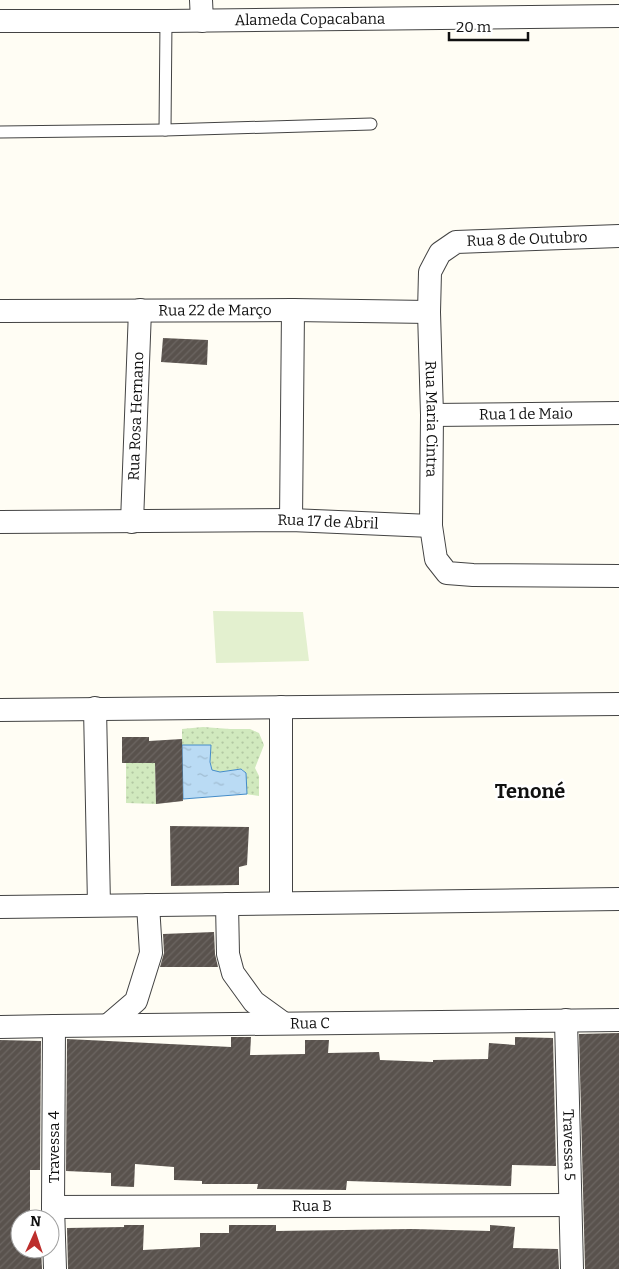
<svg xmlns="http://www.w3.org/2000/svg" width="619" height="1269" viewBox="0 0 619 1269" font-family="Bitter,serif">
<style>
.grass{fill:url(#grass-dots)}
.pitch{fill:#e3f0cf}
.water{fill:url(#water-ripples);stroke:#448cc9}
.building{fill:url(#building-hatch)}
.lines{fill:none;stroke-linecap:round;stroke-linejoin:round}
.lane-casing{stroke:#434343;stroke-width:13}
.street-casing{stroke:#434343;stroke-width:24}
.lane{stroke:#fff;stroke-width:11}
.street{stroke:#fff;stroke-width:22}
.labels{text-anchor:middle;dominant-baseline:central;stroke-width:5;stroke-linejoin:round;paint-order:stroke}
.street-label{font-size:15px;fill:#101010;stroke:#fff}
.district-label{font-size:20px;font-weight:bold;fill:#101010;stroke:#fff}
</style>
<defs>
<pattern id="grass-dots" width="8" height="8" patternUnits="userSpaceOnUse" patternTransform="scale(1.25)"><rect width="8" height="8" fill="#d1e9be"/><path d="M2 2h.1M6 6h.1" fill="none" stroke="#b2c7a2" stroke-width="1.8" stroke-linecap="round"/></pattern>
<pattern id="water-ripples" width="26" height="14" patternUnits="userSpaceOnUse" patternTransform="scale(1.25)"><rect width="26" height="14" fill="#badbf4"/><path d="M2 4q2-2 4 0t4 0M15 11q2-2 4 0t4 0" fill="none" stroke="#9fbbd0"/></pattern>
<pattern id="building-hatch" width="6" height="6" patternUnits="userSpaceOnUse" patternTransform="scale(1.25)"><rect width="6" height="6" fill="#59524d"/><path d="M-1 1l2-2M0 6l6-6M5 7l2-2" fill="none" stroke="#6c6662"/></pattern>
</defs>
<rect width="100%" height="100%" fill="#fffdf4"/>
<g class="grass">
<polygon points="203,727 230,729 250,729 259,733 264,745 255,768 259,776 259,796 245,794 246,773 242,769 220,772 212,770 210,760 211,745 182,745 182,729"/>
<polygon points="148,751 166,752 155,767 156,804 126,803 126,763 148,763"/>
</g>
<polygon class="pitch" points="213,611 303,612 309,661 216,663"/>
<polygon class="water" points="182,745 211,745 210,762 212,770 220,772 241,769 246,773 247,794 183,799"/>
<g class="building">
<polygon points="163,338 208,340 207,365 161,362"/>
<polygon points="122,737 149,737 149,741 182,739 183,801 156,804 155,763 122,763"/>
<polygon points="170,826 249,827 247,865 239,867 239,885 171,886"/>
<polygon points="214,932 215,954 218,967 160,967 164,953 163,934"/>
<polygon points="619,1033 619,1269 585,1269 579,1034"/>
<polygon points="231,1037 251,1037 250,1055 305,1054 305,1040 329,1040 328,1053 379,1052 380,1060 433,1062 433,1060 488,1059 489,1043 515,1045 515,1037 553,1038 556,1166 512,1165 511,1186 347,1181 346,1190 257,1189 258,1184 202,1184 202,1181 174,1180 174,1167 135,1164 134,1187 111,1186 111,1173 66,1171 67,1039 231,1047"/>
<polygon points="0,1040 41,1041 40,1170 30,1170 30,1219 20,1219 20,1249 41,1249 42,1269 0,1269"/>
<polygon points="124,1225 144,1225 143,1250 200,1247 200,1233 229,1233 229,1225 276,1225 276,1231 412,1229 490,1231 490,1225 515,1227 513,1248 558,1249 559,1269 68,1269 67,1228 124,1227"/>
</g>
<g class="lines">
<defs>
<g id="lane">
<polyline points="165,130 166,21"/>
<polyline points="0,132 165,130 371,124"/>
</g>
<g id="street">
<polyline points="201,0 202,21"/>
<path id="s1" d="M 0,21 L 166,21 L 619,16"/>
<path id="s2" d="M 619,236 L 456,242 L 440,253 L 430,272 L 429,312 L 432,415 L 431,526 L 436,559 L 447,573 L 473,575 L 619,576"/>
<path id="s3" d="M 0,311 L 293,310 L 429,312"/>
<path id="s4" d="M 432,415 L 619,413"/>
<polyline points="291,520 293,310"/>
<path id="s5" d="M 0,522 L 291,520 L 431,526"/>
<path id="s6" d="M 132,522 L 140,310"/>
<polyline points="95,708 99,905"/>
<polyline points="0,710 619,704"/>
<polyline points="281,903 281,707"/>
<polyline points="227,904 228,954 233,973 254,1002 283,1023"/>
<polyline points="0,907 619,899"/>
<path id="s7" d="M 566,1020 L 572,1269"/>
<polyline points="108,1025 136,1001 151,953 148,905"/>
<polyline points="54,1026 53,1207 55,1269"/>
<path id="s8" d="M 0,1027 L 54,1026 L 619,1020"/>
<path id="s9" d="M 53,1207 L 570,1205"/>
</g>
</defs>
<use href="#lane" class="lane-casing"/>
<use href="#street" class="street-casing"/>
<use href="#lane" class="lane"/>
<use href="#street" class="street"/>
</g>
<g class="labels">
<g class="street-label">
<text stroke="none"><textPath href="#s1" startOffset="310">Alameda Copacabana</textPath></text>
<text transform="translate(527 239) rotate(-2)">Rua 8 de Outubro</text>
<text stroke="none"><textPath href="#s3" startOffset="215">Rua 22 de Março</textPath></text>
<text stroke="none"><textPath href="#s4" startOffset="94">Rua 1 de Maio</textPath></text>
<text stroke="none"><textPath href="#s6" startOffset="106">Rua Rosa Hernano</textPath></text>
<text stroke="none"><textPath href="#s2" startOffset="351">Rua Maria Cintra</textPath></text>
<text stroke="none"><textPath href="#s5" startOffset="328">Rua 17 de Abril</textPath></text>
<text stroke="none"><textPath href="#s8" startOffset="310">Rua C</textPath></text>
<text stroke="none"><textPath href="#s7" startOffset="125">Travessa 5</textPath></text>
<text transform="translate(54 1147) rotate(-90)">Travessa 4</text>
<text stroke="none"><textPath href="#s9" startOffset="259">Rua B</textPath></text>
</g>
<g class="district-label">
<text x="530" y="791">Tenoné</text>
</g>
</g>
<g transform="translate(35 1234) rotate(3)"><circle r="24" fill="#ffffff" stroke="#9f9f9f"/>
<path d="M0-4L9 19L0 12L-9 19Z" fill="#bc2e2c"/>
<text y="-8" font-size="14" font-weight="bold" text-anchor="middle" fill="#101010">N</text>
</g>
<path d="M449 32v8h79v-8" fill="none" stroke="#101010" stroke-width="2.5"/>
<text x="456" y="32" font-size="15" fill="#101010" stroke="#ffffff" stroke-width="4" paint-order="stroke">20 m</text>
</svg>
